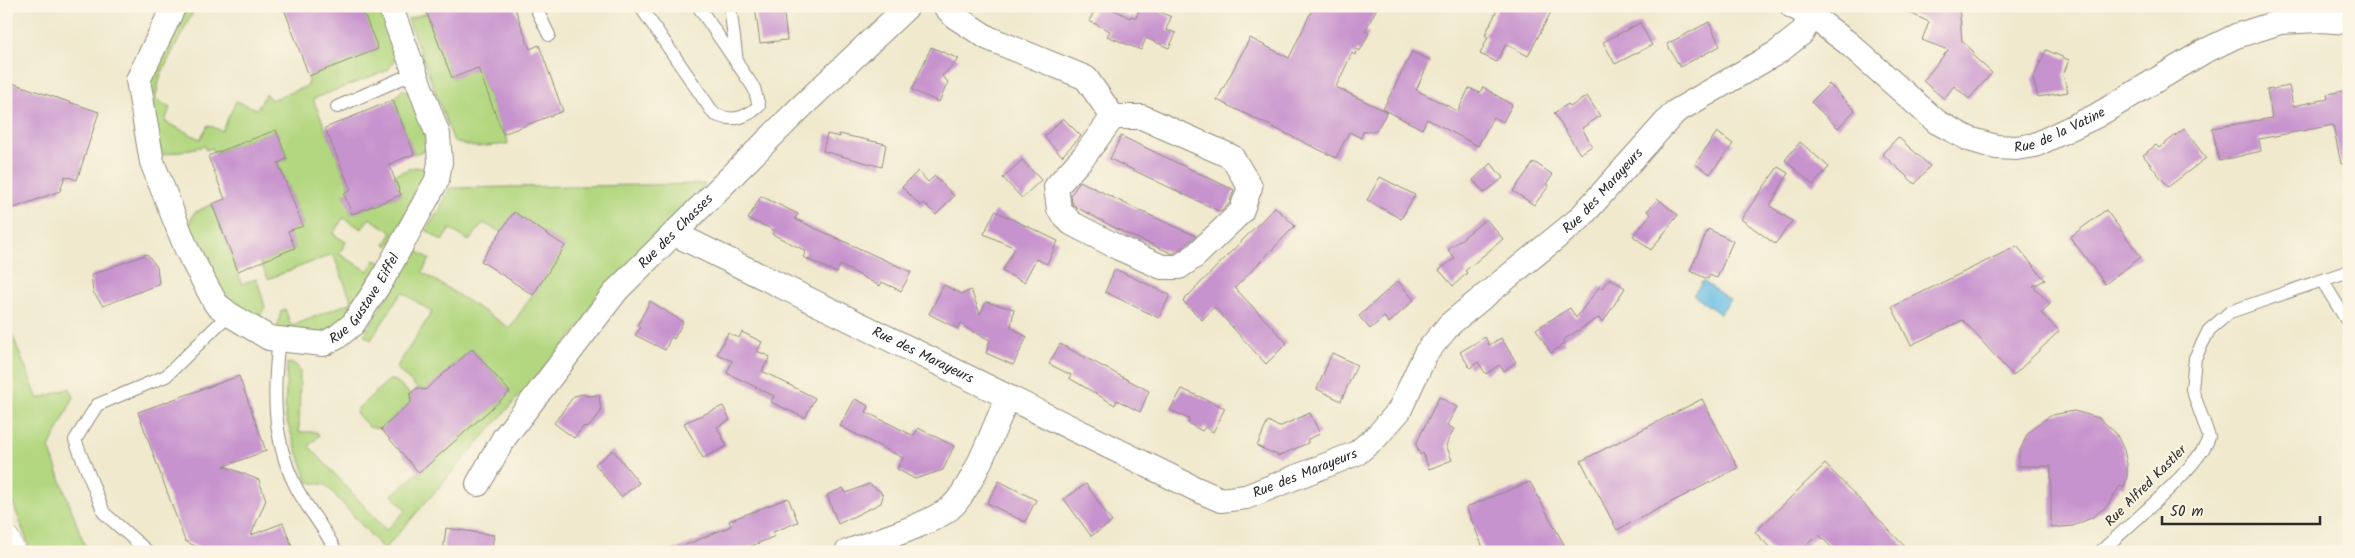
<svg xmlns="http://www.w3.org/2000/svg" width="2355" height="558" viewBox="0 0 2355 558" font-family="Kalam,sans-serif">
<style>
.green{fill:#b3d780;stroke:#6f8156}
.water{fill:#69bee5;stroke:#4a7488}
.building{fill:#c793ce}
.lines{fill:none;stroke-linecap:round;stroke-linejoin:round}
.lane-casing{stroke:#8e8a7c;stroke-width:14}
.street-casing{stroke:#8e8a7c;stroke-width:26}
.secondary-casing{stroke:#8e8a7c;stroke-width:29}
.lane{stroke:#fff;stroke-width:12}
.street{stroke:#fff;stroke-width:24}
.secondary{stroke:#fff;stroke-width:28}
.labels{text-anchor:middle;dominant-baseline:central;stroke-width:4;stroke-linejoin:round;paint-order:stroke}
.street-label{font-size:14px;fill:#2b2b2b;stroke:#fcf5e5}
</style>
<rect width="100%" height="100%" fill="#fcf5e5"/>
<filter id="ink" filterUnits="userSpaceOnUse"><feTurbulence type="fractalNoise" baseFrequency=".02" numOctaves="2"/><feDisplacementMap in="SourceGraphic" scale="10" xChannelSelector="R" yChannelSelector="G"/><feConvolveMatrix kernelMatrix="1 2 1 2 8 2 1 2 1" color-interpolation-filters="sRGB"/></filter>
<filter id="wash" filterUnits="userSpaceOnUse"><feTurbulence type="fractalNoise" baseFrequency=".0096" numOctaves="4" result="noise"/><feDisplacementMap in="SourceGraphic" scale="20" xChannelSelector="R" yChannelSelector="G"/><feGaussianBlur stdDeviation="1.12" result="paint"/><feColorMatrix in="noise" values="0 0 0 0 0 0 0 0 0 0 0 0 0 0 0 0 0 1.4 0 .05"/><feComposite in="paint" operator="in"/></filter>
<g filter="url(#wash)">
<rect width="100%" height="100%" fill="#f0e9ce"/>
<g class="green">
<polygon points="186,6 196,6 161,74 155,99 170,107 165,122 200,139 208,125 222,131 236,101 257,109 266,94 271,100 307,86 309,76 377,49 361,6 380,6 399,54 388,70 313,99 351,190 344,194 352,214 401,195 394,175 414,167 431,169 389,246 385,244 392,232 369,218 362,229 343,218 333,234 346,242 339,254 368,271 375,260 381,263 355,310 324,335 277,329 281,311 285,309 291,326 352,302 333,254 268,279 260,262 295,248 288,231 303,225 278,163 287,159 276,130 214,153 212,148 206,150 205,146 162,155 146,98 151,79"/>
<polygon points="427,13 452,78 478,68 503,133 506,132 508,144 477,147 454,142 408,19"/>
<polygon points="403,89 412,95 432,148 414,154 393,100"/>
<polygon points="705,184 384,550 326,485 308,482 285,416 287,363 295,364 300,370 299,432 317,432 319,436 309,446 386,530 406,510 392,495 510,392 472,349 426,390 417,388 396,368 432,312 402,292 371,340 364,335 415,250 430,259 422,272 510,328 565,246 514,213 501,232 483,223 469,241 450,229 442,241 426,230 440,209 450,188"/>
<polygon points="212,204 242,284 257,279 265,307 257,320 217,291 189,225 194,213"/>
<polygon points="6,319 38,399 70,388 74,397 49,448 87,552 31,552 6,484"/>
<polygon points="389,380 396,381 410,394 410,403 381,429 369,427 356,413 359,407"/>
</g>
<polygon class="water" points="1703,281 1730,300 1720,314 1693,295"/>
<g id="blocks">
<g class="building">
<polygon points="283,6 361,6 378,49 309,76"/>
<polygon points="424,6 514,6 530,49 539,45 563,111 503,134 478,68 452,78"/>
<polygon points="755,6 783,6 787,40 760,43"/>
<polygon points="1097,6 1107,6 1130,18 1131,16 1136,18 1139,10 1148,6 1164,6 1161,12 1171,17 1166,30 1176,33 1169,48 1146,38 1141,50 1107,36 1110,31 1089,21"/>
<polygon points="1314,6 1378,6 1365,31 1369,33 1360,51 1357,49 1355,55 1352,53 1336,87 1387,112 1376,131 1363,132 1361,138 1349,132 1336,158 1217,100 1250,38 1289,58"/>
<polygon points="1499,6 1554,6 1528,56 1506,44 1497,62 1480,54 1488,37 1485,35"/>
<polygon points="1895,6 1959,6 1962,41 1974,52 1972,55 1992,73 1969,99 1954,86 1944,99 1923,81 1948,50 1922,40 1929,22"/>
<polygon points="1709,22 1720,46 1680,67 1667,44"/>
<polygon points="1640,23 1652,45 1615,64 1603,42"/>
<polygon points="931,47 959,59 942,76 948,82 939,102 912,90"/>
<polygon points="2046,50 2069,60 2063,75 2068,92 2038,97 2033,79"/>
<polygon points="1412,52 1430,60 1416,90 1458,111 1469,88 1480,93 1483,87 1512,105 1503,122 1493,117 1478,146 1427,119 1422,129 1383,109"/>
<polygon points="6,81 99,112 77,180 65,176 60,191 6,211"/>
<polygon points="1829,84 1855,110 1838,128 1811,102"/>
<polygon points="2289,86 2293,106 2328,99 2327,94 2349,90 2349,163 2341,164 2333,125 2259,139 2261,151 2219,161 2212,128 2272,118 2267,90"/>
<polygon points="1587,96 1600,116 1582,128 1592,146 1580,154 1554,113 1568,104 1570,107"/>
<polygon points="393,100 414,154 389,164 401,195 352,214 344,194 351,190 325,128"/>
<polygon points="1063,118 1081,136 1062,156 1044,137"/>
<polygon points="2184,129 2206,158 2168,187 2143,155 2156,145 2159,148"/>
<polygon points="276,130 287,159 278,163 303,226 288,231 295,248 238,271 212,204 225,199 208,156"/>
<polygon points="1717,132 1733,144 1710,174 1695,164"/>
<polygon points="827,134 840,137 839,134 886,144 882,167 823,151"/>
<polygon points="1121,136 1234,190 1229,204 1221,212 1110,159"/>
<polygon points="1898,137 1930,166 1915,184 1882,154"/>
<polygon points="1800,142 1829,167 1813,185 1785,160"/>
<polygon points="1022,160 1041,180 1022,198 1003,178"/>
<polygon points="1534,162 1553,175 1546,184 1549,186 1534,205 1513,191"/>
<polygon points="1491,163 1503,178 1484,193 1473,180"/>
<polygon points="1778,167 1788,173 1770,206 1792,221 1775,244 1741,219"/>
<polygon points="918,171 928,182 935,176 954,196 936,215 924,203 921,206 902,187"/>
<polygon points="1380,177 1415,195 1401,219 1367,200"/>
<polygon points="1080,181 1134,208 1196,236 1175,253 1171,253 1125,233 1076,207 1072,203 1071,195"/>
<polygon points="761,196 798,214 795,219 911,272 901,291 882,282 880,286 840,265 837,273 803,257 806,251 772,234 774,230 748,219"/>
<polygon points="1658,199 1678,215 1651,250 1633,236 1651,214 1647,211"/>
<polygon points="1275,207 1295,226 1235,288 1287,343 1266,364 1214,307 1202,320 1183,301"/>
<polygon points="2106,210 2141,257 2105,284 2070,237"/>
<polygon points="995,211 1058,241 1047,264 1036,259 1024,282 1002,271 1015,248 984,234"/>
<polygon points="514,212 565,246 533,295 481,261"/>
<polygon points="1486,219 1503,239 1465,271 1467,273 1453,286 1439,270 1455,258 1448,250"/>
<polygon points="1708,229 1733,241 1717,278 1709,275 1708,279 1690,271"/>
<polygon points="2017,246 2045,280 2033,286 2050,304 2041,313 2059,331 2013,376 1963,320 1911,345 1892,307"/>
<polygon points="147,254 157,267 159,284 103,306 93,292 91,275"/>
<polygon points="1115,269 1170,295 1159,318 1105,292"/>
<polygon points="1610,278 1625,288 1603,322 1598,318 1563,340 1565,343 1551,353 1536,329 1570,308 1576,318 1600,286 1602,288"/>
<polygon points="1398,281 1414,300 1389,323 1384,317 1370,329 1359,316"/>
<polygon points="944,285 962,294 971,290 980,314 986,302 1014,309 1011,327 1027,337 1013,365 986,353 990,340 966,328 961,323 958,329 929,314"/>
<polygon points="650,301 683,322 674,339 671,337 665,350 635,335 640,328 637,326"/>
<polygon points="742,332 762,342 757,351 770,357 762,371 815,398 805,418 771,402 774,396 727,373 732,361 717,354 728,333 739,338"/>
<polygon points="1485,337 1489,345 1501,338 1516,362 1504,371 1499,365 1486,374 1478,362 1470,368 1460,352"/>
<polygon points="1060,344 1149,391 1140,412 1117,400 1115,405 1069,378 1071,375 1049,364"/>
<polygon points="472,349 510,392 419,473 381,429 411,402 410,394 417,388 425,390"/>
<polygon points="1332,353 1357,365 1341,401 1317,389"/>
<polygon points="239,376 266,451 224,466 259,480 266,500 251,535 283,523 294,552 200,552 199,548 185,541 138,412"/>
<polygon points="1182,389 1225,408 1213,432 1205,427 1202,431 1188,423 1189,419 1170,410"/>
<polygon points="583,394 586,396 599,395 601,412 588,428 584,426 574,438 554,423 574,396"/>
<polygon points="1439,397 1457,407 1447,425 1454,429 1446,445 1452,460 1429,469 1423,453 1420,455 1416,444"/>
<polygon points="855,399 869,406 866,412 914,436 918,428 954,446 943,470 915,479 897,469 903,458 840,426"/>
<polygon points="1702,399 1738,468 1617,530 1581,461"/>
<polygon points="723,406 730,420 717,427 727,446 703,458 684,423"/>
<polygon points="2074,411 2099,418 2116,433 2124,450 2127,464 2127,476 2124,487 2120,486 2107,506 2093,517 2073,526 2051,528 2051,466 2018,466 2019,453 2027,435 2036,425 2052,415"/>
<polygon points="1310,413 1320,434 1308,439 1308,443 1279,456 1257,446 1268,421 1279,427"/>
<polygon points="613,450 639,483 621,497 595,464"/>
<polygon points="1825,464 1859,499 1910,552 1836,552 1818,534 1800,552 1774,552 1755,532"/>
<polygon points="999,481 1036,500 1025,522 987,503"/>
<polygon points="1530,482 1568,552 1485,552 1466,507"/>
<polygon points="869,484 880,491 883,496 881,503 838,524 827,495 843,488 846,493"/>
<polygon points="1086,484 1112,522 1091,536 1064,499"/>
<polygon points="788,498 798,522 773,532 775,536 738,552 669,552 731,526 729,521"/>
<polygon points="446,528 494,535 491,552 443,552"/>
</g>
</g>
</g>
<g filter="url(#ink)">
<use href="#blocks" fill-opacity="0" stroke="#8e8a7c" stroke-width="1"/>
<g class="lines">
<defs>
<g id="lane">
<polyline points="535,6 549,35"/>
<path d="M 640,6 L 714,114 C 731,122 745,119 759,106 L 754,88 L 698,6"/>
<polyline points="730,6 737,62"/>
<polyline points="337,107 416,72"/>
<polyline points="2323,282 2349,324"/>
<path d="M 279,339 C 273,388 272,437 294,483 C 305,507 325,527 336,552"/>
<polyline points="147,551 104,513 75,440 97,405 166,376 229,314"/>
<path d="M 2100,552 C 2126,528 2201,466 2209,437 L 2192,389 L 2195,358 L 2209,330 L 2230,312 L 2349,271"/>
</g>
<g id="street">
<path id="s1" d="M 174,6 L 138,80 L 152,162 L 187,250 L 216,304 L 229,314 L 269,338 L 323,344 L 337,337 L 353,324 L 382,280 L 437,180 L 440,162 L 438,135 L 390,6"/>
<polyline points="945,6 954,16 988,38 1086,78 1113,117"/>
<path id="s2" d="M 1792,6 L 1812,16 L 1848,43 L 1937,122 L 1969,139 L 1996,147 L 2016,148 L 2035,145 L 2096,116 L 2203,52 L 2236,36 L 2280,22 L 2320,20 L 2349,22"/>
<polygon points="1113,117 1142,117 1232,157 1250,187 1241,212 1195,256 1179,267 1162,267 1119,248 1071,223 1059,209 1056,187 1084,156"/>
<path id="s3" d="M 675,234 L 1196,489 L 1221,500 L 1246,497 L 1357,453 L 1377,436 L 1399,411 L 1426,353 L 1450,324 L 1579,219 L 1675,112 L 1778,52 L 1802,33 L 1817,6"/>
<path id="s4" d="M 478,484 L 504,438 L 617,290 L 800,108 L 908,6"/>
<path d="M 847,552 C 875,541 926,526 949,509 C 972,491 994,427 1007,399"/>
</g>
<polyline id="secondary" points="6,540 11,552"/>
</defs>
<use href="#lane" class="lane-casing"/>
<use href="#street" class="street-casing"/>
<use href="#secondary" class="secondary-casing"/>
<use href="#lane" class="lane"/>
<use href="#street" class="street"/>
<use href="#secondary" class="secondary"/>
</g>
</g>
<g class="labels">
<g class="street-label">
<text stroke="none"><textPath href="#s2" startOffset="318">Rue de la Vatine</textPath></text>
<text stroke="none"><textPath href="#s3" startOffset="1116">Rue des Marayeurs</textPath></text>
<text stroke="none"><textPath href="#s4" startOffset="322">Rue des Chasses</textPath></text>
<text stroke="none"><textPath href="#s1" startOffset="502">Rue Gustave Eiffel</textPath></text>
<text stroke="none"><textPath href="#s3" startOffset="276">Rue des Marayeurs</textPath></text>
<text stroke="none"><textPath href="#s3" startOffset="696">Rue des Marayeurs</textPath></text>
<text transform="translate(2146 486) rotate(-45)">Rue Alfred Kastler</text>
</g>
</g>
<rect width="2355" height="558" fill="none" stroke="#fcf5e5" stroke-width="25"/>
<path d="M2162 516v8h158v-8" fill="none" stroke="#2b2b2b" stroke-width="2.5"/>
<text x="2170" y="516" font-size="15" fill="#2b2b2b" stroke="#fcf5e5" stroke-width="4" paint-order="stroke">50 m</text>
</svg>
